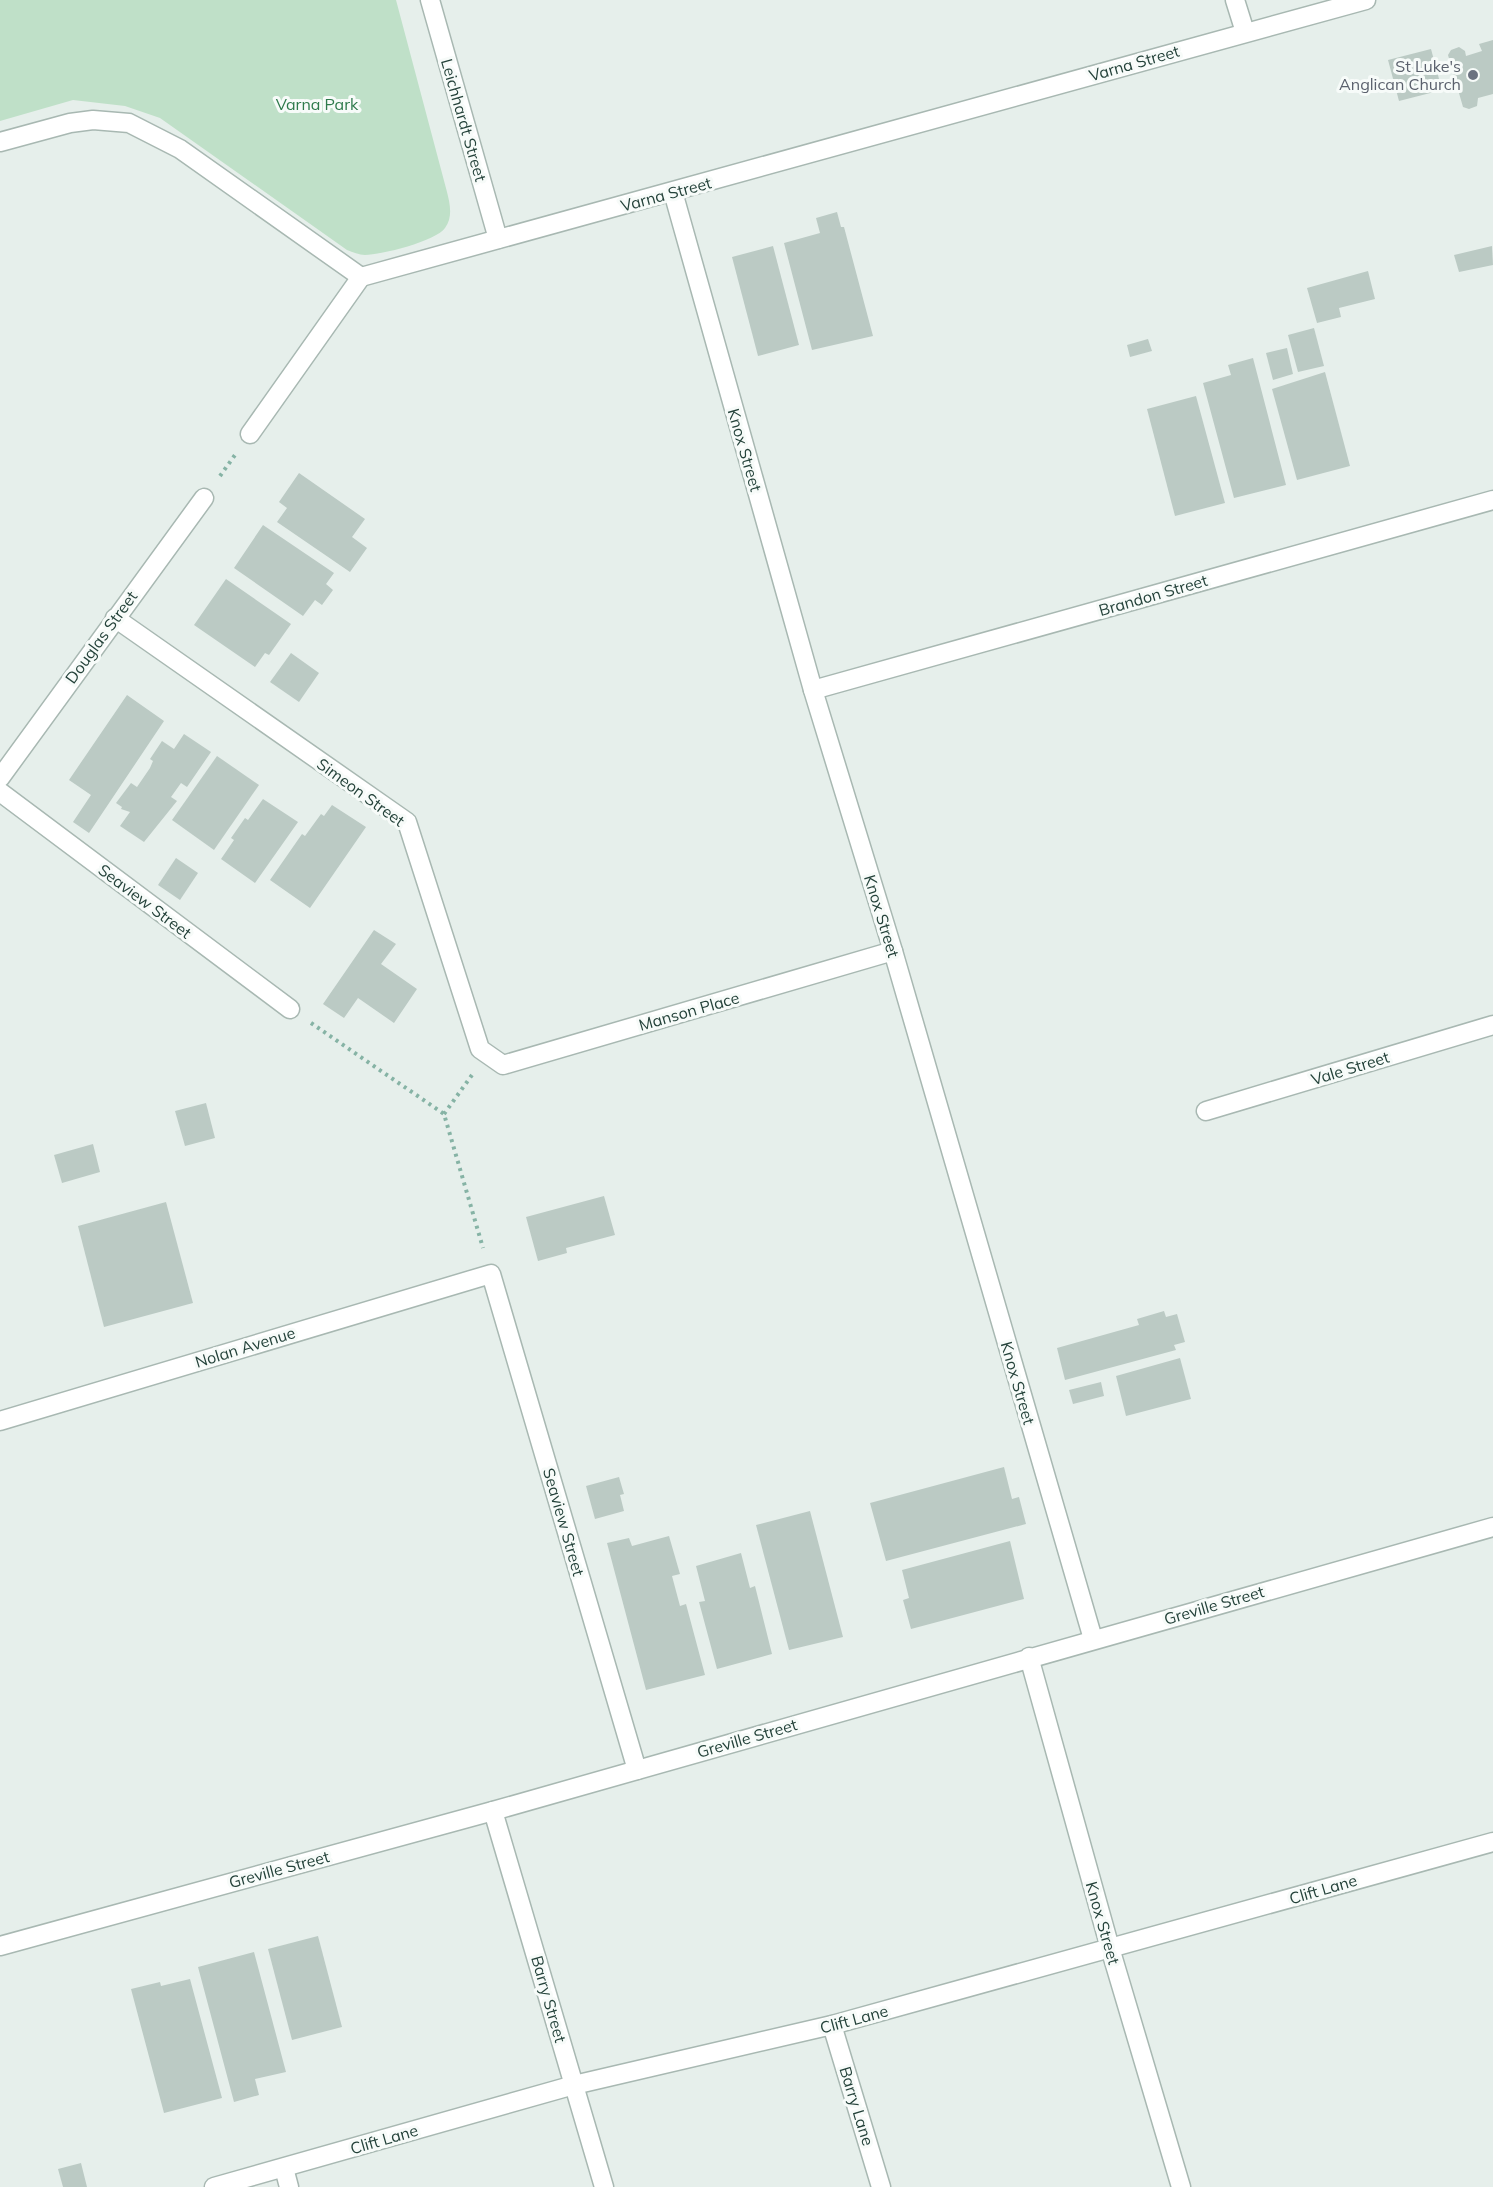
<svg xmlns="http://www.w3.org/2000/svg" width="1493" height="2187" viewBox="0 0 1493 2187" font-family="Mulish,sans-serif">
<style>
.green{fill:#bfe0c8}
.building{fill:#bbcac4}
.lines{fill:none;stroke-linecap:round;stroke-linejoin:round}
.minor-casing{stroke:#a8b8b2;stroke-width:21}
.path{stroke:#86b3a5;stroke-width:4;stroke-dasharray:3 4.5;stroke-linecap:butt}
.minor{stroke:#fff;stroke-width:18}
.worship-dot{fill:#6b7280;stroke:#f7fbf9;stroke-width:2}
.labels{text-anchor:middle;dominant-baseline:central;stroke-width:6;stroke-linejoin:round;paint-order:stroke}
.street-label{font-size:16px;fill:#24423a;stroke:#f7fbf9}
.worship-label{font-size:16px;fill:#5b616d;stroke:#f7fbf9;text-anchor:end}
.park-label{font-size:16px;fill:#2d7a4b;stroke:#f7fbf9}
</style>
<rect width="100%" height="100%" fill="#e6efeb"/>
<path class="green" d="M 0,0 L 396,0 L 447,192 C 450,204 453,217 445,228 C 436,241 381,255 365,255 C 359,255 353,252 347,250 L 160,118 L 125,106 L 73,100 L 0,121 Z"/>
<g class="building">
<polygon points="1493,40 1493,94 1478,98 1477,106 1469,109 1463,107 1448,55 1451,50 1459,47 1465,51 1466,56 1482,51 1479,44"/>
<polygon points="1431,49 1442,90 1399,101 1388,60"/>
<polygon points="837,212 841,227 844,227 873,336 812,350 784,243 820,233 816,218"/>
<polygon points="773,246 799,345 758,356 732,257"/>
<polygon points="1492,246 1493,265 1459,272 1454,255"/>
<polygon points="1368,271 1375,299 1339,308 1341,317 1317,323 1307,288"/>
<polygon points="1314,328 1324,366 1298,372 1288,335"/>
<polygon points="1148,339 1152,351 1130,357 1127,345"/>
<polygon points="1287,348 1293,374 1273,380 1266,353"/>
<polygon points="1253,358 1286,485 1234,498 1203,383 1231,375 1228,365"/>
<polygon points="1325,372 1350,466 1297,480 1272,389"/>
<polygon points="1196,396 1225,503 1175,516 1147,409"/>
<polygon points="299,473 365,519 352,537 367,548 350,572 277,522 287,508 279,502"/>
<polygon points="263,525 334,573 326,584 333,590 322,605 315,600 303,616 234,568"/>
<polygon points="226,579 291,624 269,655 265,653 255,667 194,625"/>
<polygon points="291,653 319,673 299,702 270,682"/>
<polygon points="127,695 164,721 89,833 73,822 91,795 69,780"/>
<polygon points="184,734 211,752 187,787 181,783 171,797 177,801 144,842 120,826 130,812 121,809 122,807 116,803 131,783 137,787 150,768 153,761 150,759 162,741 174,749"/>
<polygon points="217,756 259,785 214,850 172,820"/>
<polygon points="263,799 298,822 255,883 221,859 234,840 231,838 245,818 248,820"/>
<polygon points="332,805 366,827 310,908 270,880 302,834 305,836 321,814 324,816"/>
<polygon points="176,858 198,873 180,900 158,885"/>
<polygon points="374,930 396,944 381,964 417,989 394,1023 358,998 344,1018 323,1004"/>
<polygon points="206,1103 215,1138 185,1146 175,1111"/>
<polygon points="93,1144 100,1172 62,1183 54,1155"/>
<polygon points="604,1196 615,1235 566,1248 567,1253 538,1261 526,1217"/>
<polygon points="166,1202 193,1303 104,1327 78,1226"/>
<polygon points="1164,1311 1166,1317 1177,1314 1185,1342 1174,1345 1176,1350 1065,1380 1057,1348 1139,1325 1137,1319"/>
<polygon points="1180,1358 1191,1399 1126,1416 1116,1376"/>
<polygon points="1101,1382 1104,1396 1073,1404 1069,1390"/>
<polygon points="1004,1467 1012,1499 1019,1497 1026,1524 886,1561 870,1503"/>
<polygon points="619,1477 624,1494 620,1495 624,1511 595,1519 586,1486"/>
<polygon points="810,1511 843,1637 789,1650 756,1525"/>
<polygon points="669,1536 680,1574 672,1576 680,1606 686,1604 705,1675 646,1690 607,1543 629,1538 632,1546"/>
<polygon points="1010,1541 1024,1599 911,1629 903,1600 909,1598 902,1570"/>
<polygon points="741,1553 750,1588 755,1586 772,1654 717,1669 699,1602 705,1601 696,1566"/>
<polygon points="318,1936 342,2027 292,2040 268,1949"/>
<polygon points="254,1952 286,2072 255,2079 259,2095 234,2102 198,1967"/>
<polygon points="190,1979 222,2098 164,2113 131,1989 160,1982 161,1986"/>
<polygon points="81,2163 87,2187 63,2187 58,2169"/>
</g>
<g class="lines">
<defs>
<g id="minor">
<polyline points="430,0 498,239"/>
<polyline points="1235,0 1245,32"/>
<polyline points="0,142 70,123 93,120 129,123 180,149 361,277"/>
<polyline points="673,192 813,690 893,951 1093,1639"/>
<polyline points="361,277 1366,0"/>
<polyline points="250,434 361,277"/>
<polyline points="115,618 407,822 480,1049 503,1065 893,951"/>
<polyline points="813,690 1493,500"/>
<polyline points="0,778 204,498"/>
<polyline points="0,792 290,1009"/>
<polyline points="1206,1111 1493,1025"/>
<polyline points="0,1421 491,1274 637,1770"/>
<polyline points="1029,1657 1110,1948 1181,2187"/>
<polyline points="493,1811 604,2187"/>
<polyline points="0,1946 493,1811 1493,1527"/>
<polyline points="832,2025 881,2187"/>
<polyline points="284,2168 289,2187"/>
<polyline points="214,2187 574,2085 832,2025 1493,1842"/>
</g>
</defs>
<use href="#minor" class="minor-casing"/>
<g class="path">
<polyline points="220,476 235,455"/>
<polyline points="311,1023 444,1114 483,1248"/>
<polyline points="444,1114 472,1075"/>
</g>
<use href="#minor" class="minor"/>
</g>
<circle class="worship-dot" cx="1473" cy="75" r="6"/>
<g class="labels">
<g class="street-label">
<text transform="translate(1134 63) rotate(-16)">Varna Street</text>
<text transform="translate(464 120) rotate(74)">Leichhardt Street</text>
<text transform="translate(666 194) rotate(-15)">Varna Street</text>
<text transform="translate(745 450) rotate(74)">Knox Street</text>
<text transform="translate(1153 595) rotate(-16)">Brandon Street</text>
<text transform="translate(101 637) rotate(-54)">Douglas Street</text>
<text transform="translate(361 792) rotate(36)">Simeon Street</text>
<text transform="translate(145 901) rotate(37)">Seaview Street</text>
<text transform="translate(882 916) rotate(73)">Knox Street</text>
<text transform="translate(689 1011) rotate(-16)">Manson Place</text>
<text transform="translate(1350 1068) rotate(-17)">Vale Street</text>
<text transform="translate(245 1347) rotate(-17)">Nolan Avenue</text>
<text transform="translate(1018 1383) rotate(74)">Knox Street</text>
<text transform="translate(564 1522) rotate(74)">Seaview Street</text>
<text transform="translate(1214 1605) rotate(-16)">Greville Street</text>
<text transform="translate(747 1738) rotate(-16)">Greville Street</text>
<text transform="translate(279 1869) rotate(-15)">Greville Street</text>
<text transform="translate(1323 1889) rotate(-16)">Clift Lane</text>
<text transform="translate(1103 1923) rotate(74)">Knox Street</text>
<text transform="translate(549 1999) rotate(74)">Barry Street</text>
<text transform="translate(854 2019) rotate(-15)">Clift Lane</text>
<text transform="translate(857 2106) rotate(73)">Barry Lane</text>
<text transform="translate(384 2139) rotate(-16)">Clift Lane</text>
</g>
<g class="worship-label">
<text x="1461" y="66">St Luke's<tspan x="1461" dy="18">Anglican Church</tspan></text>
</g>
<g class="park-label">
<text x="317" y="104">Varna Park</text>
</g>
</g>
</svg>
